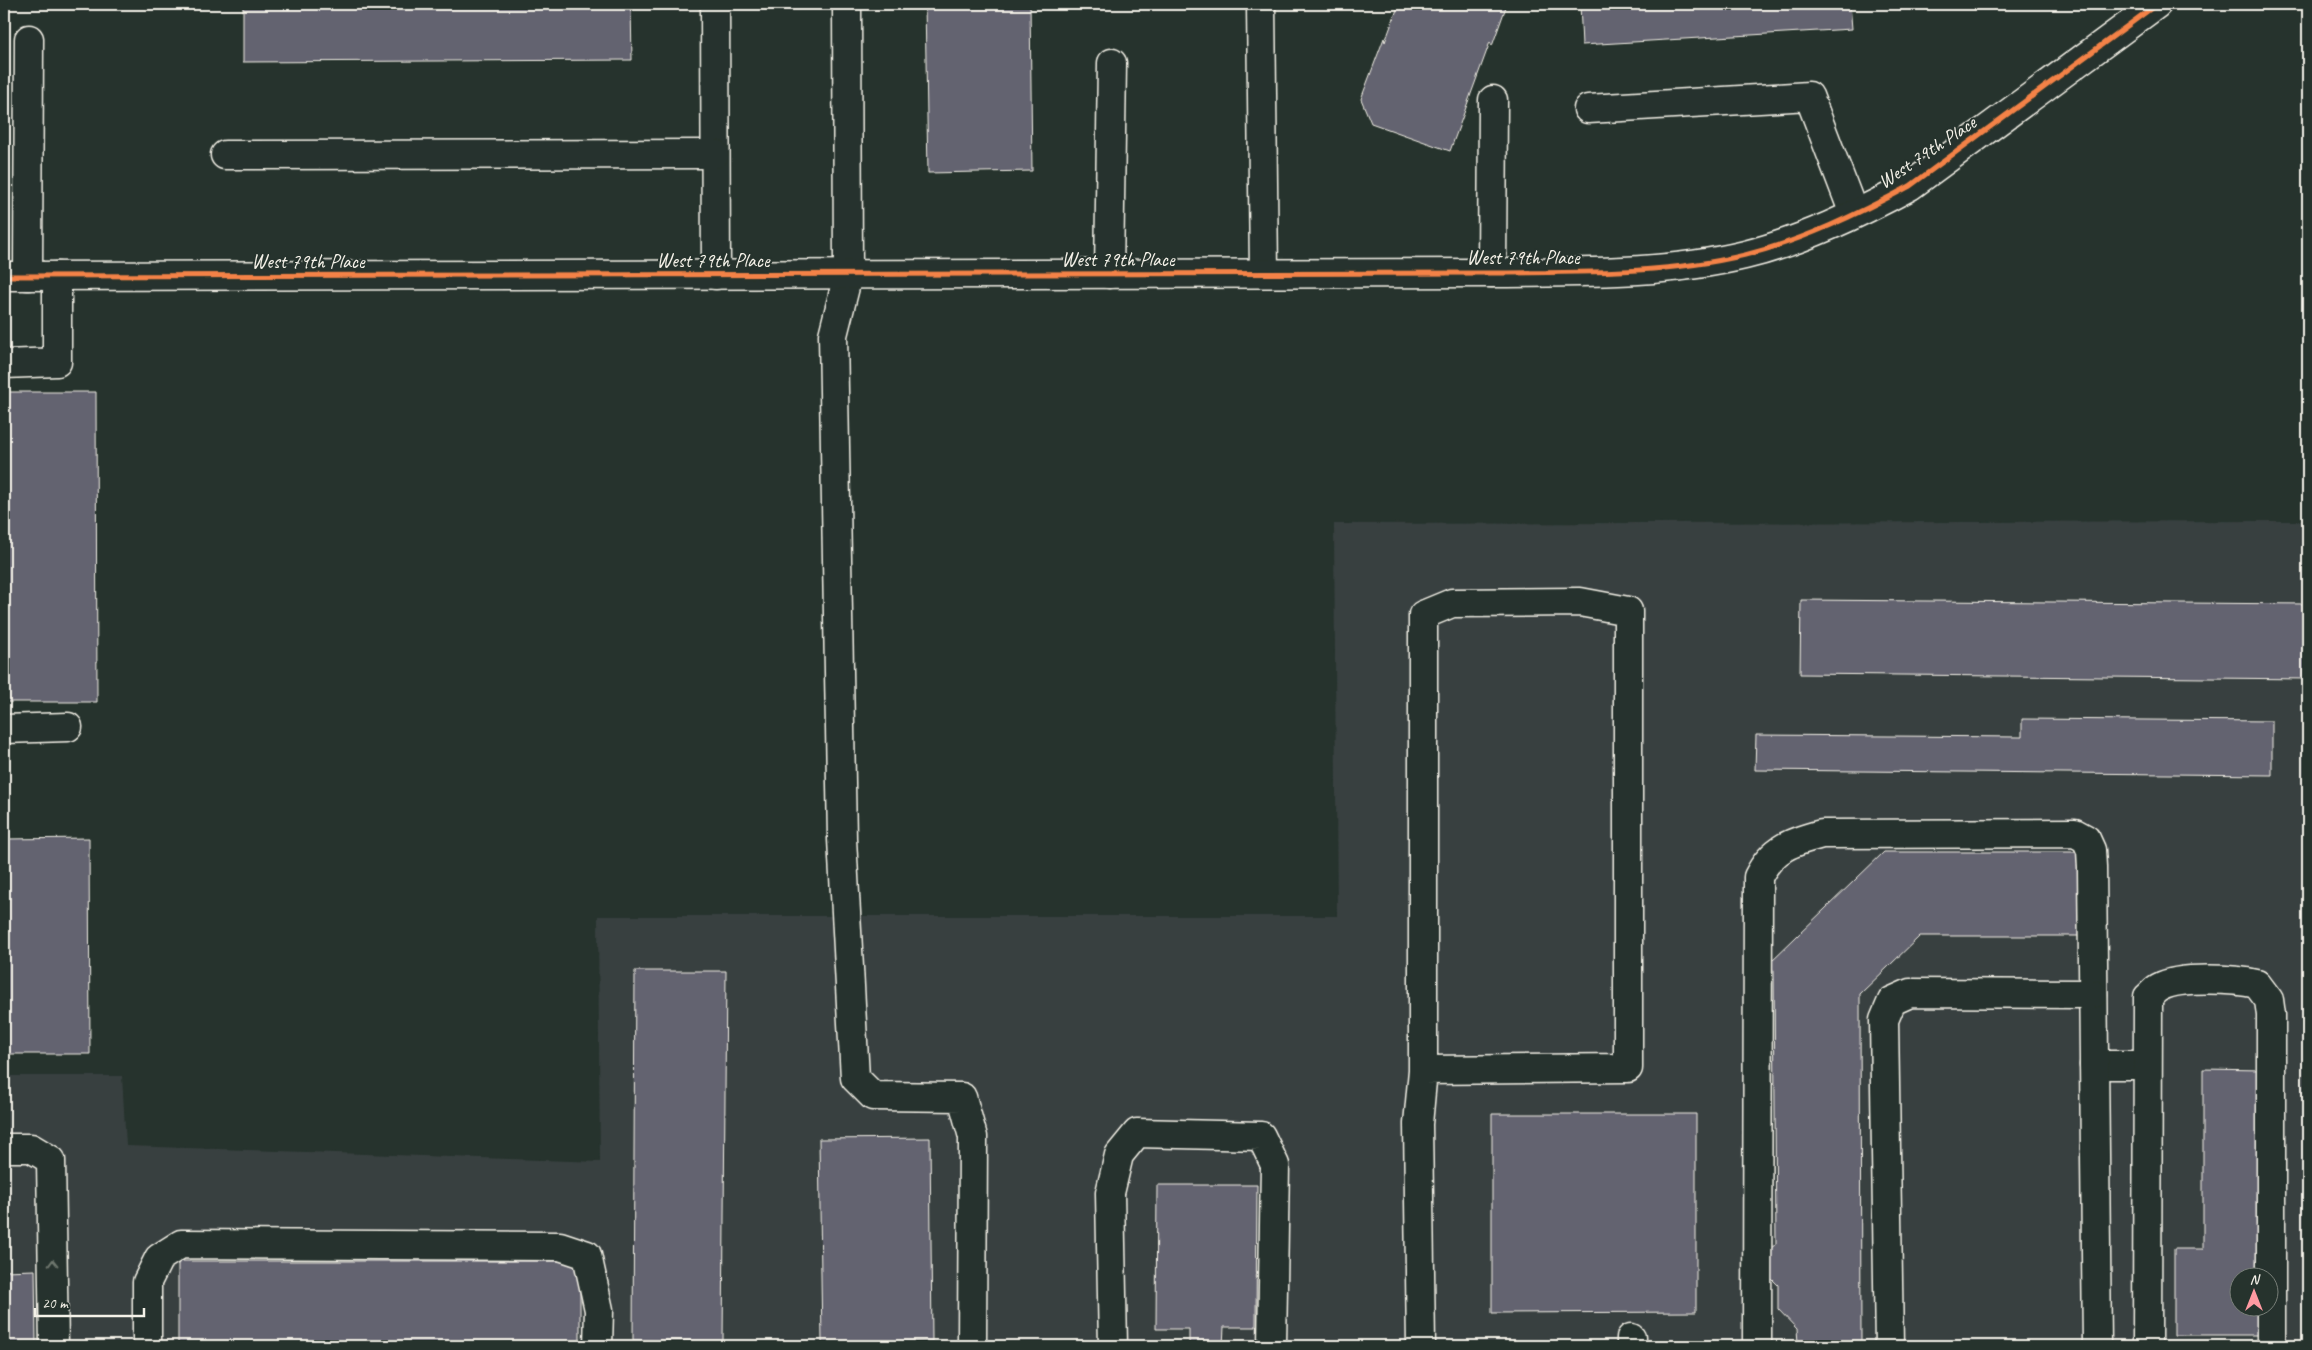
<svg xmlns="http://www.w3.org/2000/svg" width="2312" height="1350" viewBox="0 0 2312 1350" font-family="Caveat,sans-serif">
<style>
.built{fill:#394141;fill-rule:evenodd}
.building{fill:#646370;stroke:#f4f1e8}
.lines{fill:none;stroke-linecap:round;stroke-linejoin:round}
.minor-casing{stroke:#f4f1e8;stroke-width:31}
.minor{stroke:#26332d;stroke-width:28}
.cycleway-casing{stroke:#26332d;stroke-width:8}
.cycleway{stroke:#f48246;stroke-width:5}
.oneway{stroke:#6e766e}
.labels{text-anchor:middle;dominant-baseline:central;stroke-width:4;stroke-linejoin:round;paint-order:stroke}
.street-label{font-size:20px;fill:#f4f1e8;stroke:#26332d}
</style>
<rect width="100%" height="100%" fill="#26332d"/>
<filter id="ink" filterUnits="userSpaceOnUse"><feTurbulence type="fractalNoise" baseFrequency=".02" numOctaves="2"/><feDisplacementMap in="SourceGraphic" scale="10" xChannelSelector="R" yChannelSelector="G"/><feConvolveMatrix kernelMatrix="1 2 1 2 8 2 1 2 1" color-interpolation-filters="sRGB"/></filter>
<g filter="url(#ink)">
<path class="built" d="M 2308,521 L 2308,1346 L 4,1346 L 4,1076 L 122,1076 L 126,1146 L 600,1162 L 598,916 L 1337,916 L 1334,524 ZM 2240,1278 L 2270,1278 L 2270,1308 L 2240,1308 Z"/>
<g class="building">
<polygon points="243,4 631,4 632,60 243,62"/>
<polygon points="925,4 1030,4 1032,171 928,173"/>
<polygon points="1399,4 1507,4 1492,46 1490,42 1450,151 1371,123 1361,99 1384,38 1385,42"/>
<polygon points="1580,4 1850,4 1852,29 1582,45"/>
<polygon points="4,392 96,392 97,702 4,702"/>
<polygon points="1801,600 2308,604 2308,679 1800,674"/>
<polygon points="2022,719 2272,721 2272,775 1755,770 1756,735 2022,737"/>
<polygon points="89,838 90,1054 5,1054 5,839"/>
<polygon points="1884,852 2082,852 2082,936 1920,936 1860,994 1861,1346 1833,1346 1833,1343 1798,1343 1797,1329 1778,1309 1778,1285 1770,1277 1770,1249 1776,1244 1774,971 1768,964"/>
<polygon points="635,971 726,971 723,1341 633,1340"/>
<polygon points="2203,1069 2262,1070 2261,1278 2240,1278 2240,1308 2261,1308 2261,1335 2174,1335 2174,1249 2203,1249"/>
<polygon points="1492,1114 1696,1114 1696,1312 1492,1313"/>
<polygon points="930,1138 932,1341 822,1343 819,1139"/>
<polygon points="1157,1185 1257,1185 1256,1327 1224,1327 1223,1346 1189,1346 1189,1329 1156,1329"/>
<rect x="178" y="1261" width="402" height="85"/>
<polygon points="35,1270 36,1346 4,1346 4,1271"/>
</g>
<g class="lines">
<defs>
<g id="minor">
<polyline points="715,4 716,275"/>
<polyline points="847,4 848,275 833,335 842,839 855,1078 873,1096 962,1097 973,1137 972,1346"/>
<polyline points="1261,4 1264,273"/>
<polyline points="1588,109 1809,96 1854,214"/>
<polyline points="225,155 715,154"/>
<polyline points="1492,273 1493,100"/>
<polyline points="1109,274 1112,63"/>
<path d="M 4,276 L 1492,273 C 1577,272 1662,275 1745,255 C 1802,241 1858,214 1910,186 L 2157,4"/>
<polyline points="28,276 29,39"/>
<polyline points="4,364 57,362 57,276"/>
<polyline points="4,729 68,727"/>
<polyline points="2094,1065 2147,1065"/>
<polyline points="4,1148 31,1148 51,1160 54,1346"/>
<polyline points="147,1346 147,1282 159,1258 181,1244 560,1246 587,1255 599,1310 598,1346"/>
<polyline points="1113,1346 1110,1193 1119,1155 1137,1133 1261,1136 1275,1165 1272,1346"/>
<polyline points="1421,1346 1418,1124 1423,1070 1628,1068 1628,611 1580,602 1452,603 1423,615 1423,1070"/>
<polyline points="1631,1346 1631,1338"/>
<path d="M 1757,1346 L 1758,877 C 1773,847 1792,842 1822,834 L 2075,833 L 2086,839 L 2091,850 L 2092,867 L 2097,1346"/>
<polyline points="1889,1346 1884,1020 1892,1001 1910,993 2093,994"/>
<path d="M 2147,1346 L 2148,997 C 2152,994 2155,989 2160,987 C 2179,976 2236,979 2257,984 L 2269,1000 L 2271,1015 L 2271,1346"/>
</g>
</defs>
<use href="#minor" class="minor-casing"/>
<use href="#minor" class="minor"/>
<defs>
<path id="cycleway" d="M 4,276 L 1492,273 C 1577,272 1662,275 1745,255 C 1802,241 1858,214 1910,186 L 2157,4"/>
</defs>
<use href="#cycleway" class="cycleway-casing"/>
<use href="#cycleway" class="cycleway"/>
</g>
<defs><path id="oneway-chevron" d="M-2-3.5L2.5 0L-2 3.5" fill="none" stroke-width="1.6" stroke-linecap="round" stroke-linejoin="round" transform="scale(1.25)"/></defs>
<use class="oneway" href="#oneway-chevron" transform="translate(53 1263) rotate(-91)"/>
</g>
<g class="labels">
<g class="street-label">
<text transform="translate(1927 152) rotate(-34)">West 79th Place</text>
<text x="1523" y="257">West 79th Place</text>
<text x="1118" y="259">West 79th Place</text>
<text x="713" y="260">West 79th Place</text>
<text x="308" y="261">West 79th Place</text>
</g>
</g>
<rect width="2312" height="1350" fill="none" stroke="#26332d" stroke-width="20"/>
<rect x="10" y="10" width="2292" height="1330" fill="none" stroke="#f4f1e8" stroke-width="2" filter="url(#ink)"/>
<g transform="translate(2254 1292)"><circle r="24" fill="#26332d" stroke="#787f78"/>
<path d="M0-4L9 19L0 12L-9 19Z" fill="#ff9aa2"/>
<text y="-8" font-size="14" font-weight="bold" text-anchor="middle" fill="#f4f1e8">N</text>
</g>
<path d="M35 1308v8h109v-8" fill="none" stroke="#f4f1e8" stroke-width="2.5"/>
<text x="42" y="1308" font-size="15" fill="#f4f1e8" stroke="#26332d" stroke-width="4" paint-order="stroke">20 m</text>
</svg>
